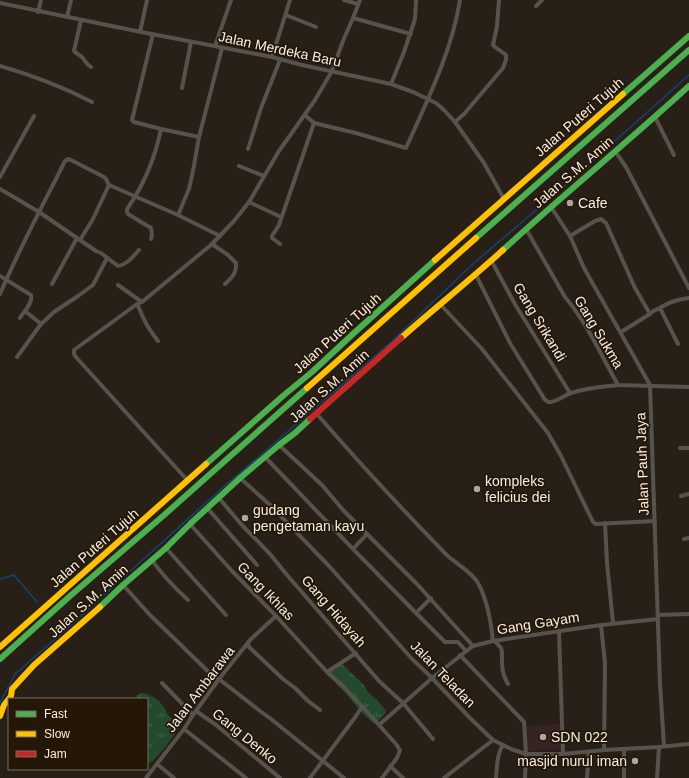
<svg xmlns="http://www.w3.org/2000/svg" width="689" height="778" viewBox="0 0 689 778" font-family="Arial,sans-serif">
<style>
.education{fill:#362324}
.park{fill:url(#park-tufts)}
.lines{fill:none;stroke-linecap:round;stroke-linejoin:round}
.stream{stroke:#114373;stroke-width:1.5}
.street{stroke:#58524c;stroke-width:4}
.fast{stroke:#4caf50;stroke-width:6}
.slow{stroke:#ffc107;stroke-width:6}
.jam{stroke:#c62828;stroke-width:6}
.poi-dot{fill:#afa69c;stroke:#241708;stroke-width:1.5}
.labels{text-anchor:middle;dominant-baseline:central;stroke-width:3.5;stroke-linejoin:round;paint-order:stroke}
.street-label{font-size:14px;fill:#f7eee4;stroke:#241708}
.poi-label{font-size:14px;fill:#f7eee4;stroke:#241708;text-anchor:start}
</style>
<defs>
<pattern id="park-tufts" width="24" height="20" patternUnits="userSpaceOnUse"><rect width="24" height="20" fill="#234a2d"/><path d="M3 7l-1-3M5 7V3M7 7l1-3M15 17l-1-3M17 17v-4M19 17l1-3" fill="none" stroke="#44644b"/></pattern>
</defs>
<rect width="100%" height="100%" fill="#282017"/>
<polygon class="education" points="561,724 562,749 525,751 524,726"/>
<g class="park">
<path d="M 342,664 L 364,685 L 368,692 L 376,699 L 385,709 L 386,713 L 375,724 C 363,716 355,704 346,694 C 340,687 333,680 326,674 L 336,669 L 337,667 Z"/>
<path d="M 141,693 C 150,693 159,700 164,707 C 166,710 166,713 169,716 C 173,720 176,721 180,726 L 167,745 L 151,763 L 147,761 L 147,699 L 136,699 L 137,696 Z"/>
</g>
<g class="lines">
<g class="stream">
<polyline points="0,579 14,575 37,602"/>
<polyline points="0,703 15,674 69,627 127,574 220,490 389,344 474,263 571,180 689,75"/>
</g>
<g class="street">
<polyline points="344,0 358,4"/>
<polyline points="0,3 136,31 272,57 302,65 391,84 413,92 436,103 444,110 455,122 484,163 504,199"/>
<polyline points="536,6 542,0"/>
<polyline points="38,12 41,0"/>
<polyline points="286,15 316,27"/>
<polyline points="67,17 71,0"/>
<polyline points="353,18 411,34"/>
<path d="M 81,20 L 74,51 C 76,53 79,55 82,57 C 85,61 87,65 91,67"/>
<polyline points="140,32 147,0"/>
<polyline points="153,34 132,120 134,122 161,129 199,137"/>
<polyline points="215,46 231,0"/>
<polyline points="272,57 290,0"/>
<path d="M 0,66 C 31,75 63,87 92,102"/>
<polyline points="391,84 404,52 415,19 416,0"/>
<polyline points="182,88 191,42"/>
<path d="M 305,115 L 314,123 L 356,133 L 406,148 C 427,101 452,51 460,0"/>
<polyline points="655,117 674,155"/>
<polyline points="455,122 464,114 503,68 506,60 506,55 495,47 493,45 497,26 499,0"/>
<polyline points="248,149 261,108 280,60"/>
<polyline points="615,151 626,167 689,288"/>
<polyline points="239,166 264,176"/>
<polyline points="0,177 34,116"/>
<polyline points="109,185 178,215 220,236"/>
<path d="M 0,189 L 39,212 L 96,251 L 101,253 L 118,266 C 127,265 133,256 139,250"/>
<polyline points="249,202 281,217"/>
<polyline points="551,207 570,236 584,268 650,385 660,684 664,746"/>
<polyline points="178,215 189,189 193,171 199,137 222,48"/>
<path d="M 526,229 L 565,297 C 587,323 601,355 618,385 L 689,387"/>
<polyline points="570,236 595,221 601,219 606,223 635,288 650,314"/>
<path d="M 151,239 L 152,235 L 151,228 L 128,214 L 127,212 L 127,209 C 144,185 155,158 161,129"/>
<path d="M 212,244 L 228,255 L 236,263 C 237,273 232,277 225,284"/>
<polyline points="280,244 272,238 272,236 279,225 314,123"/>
<polyline points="491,260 516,306 570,393"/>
<path d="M 476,275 L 510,343 L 542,395 C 544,399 547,403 551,402 C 558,401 565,395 571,393 C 586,388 602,387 618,385"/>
<path d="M 0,276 L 31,295 C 33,303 24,311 20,318"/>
<polyline points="52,284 77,238"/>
<polyline points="118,285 142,302"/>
<path d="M 0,294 C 19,249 43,205 65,161 L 68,159 L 71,160 L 104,177 L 106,179 L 109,185 L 93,219 L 80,240"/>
<path d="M 137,304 C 140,309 141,314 144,319 C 147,327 153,334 158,341"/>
<polyline points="440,304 482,349 548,433 561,456 593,522 596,524 655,521"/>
<polyline points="660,308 678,344"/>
<polyline points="25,311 41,324"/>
<path d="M 621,332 L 650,314 C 653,310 657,310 661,307 C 672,301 677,300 689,298"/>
<polyline points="17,357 41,324 54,312 78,296 93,285 107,258"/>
<path d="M 316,413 C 356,459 397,504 440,548 C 444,552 448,557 453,560 C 462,568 474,574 479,585 C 488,602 491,622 493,641"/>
<polyline points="279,445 322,485 343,510 417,584 473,646"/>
<polyline points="680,448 689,448"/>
<polyline points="265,457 353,549 416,613"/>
<polyline points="240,478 270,505 329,566 412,659 432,678 470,718 493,740 511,749 526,754 563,754 604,750 659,747 689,744"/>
<polyline points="188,481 75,356 74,353 74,350 137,304 142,302 212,244 234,221 249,202 279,151 315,100 332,71 343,41 353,18 360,0"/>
<polyline points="681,496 689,494"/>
<polyline points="219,498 240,523 270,554 287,575 379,681 403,703 433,739"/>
<polyline points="208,509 257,565"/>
<polyline points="605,523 607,563 613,623"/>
<polyline points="190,524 232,571 276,616 327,672 356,653"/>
<polyline points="684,539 689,538"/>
<polyline points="166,548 226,615"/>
<polyline points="353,549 367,534"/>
<path d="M 152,560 C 162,575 175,588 188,600"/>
<polyline points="123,585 150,615 218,681"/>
<polyline points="431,598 416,613 445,642 458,642 466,651"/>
<polyline points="658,615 689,614"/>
<polyline points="601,625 605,663 604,750"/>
<polyline points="559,631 563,754"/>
<path d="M 495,641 L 501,648 L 502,652 C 502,664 501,673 508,684"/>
<polyline points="248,643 249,647 283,679 295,688 308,701 320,710"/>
<polyline points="460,655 524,722 526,754 525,778"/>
<polyline points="327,672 343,686 371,716 396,744 400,750 397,758 382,778"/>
<polyline points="219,679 260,711 271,719 344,778"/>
<polyline points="162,683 193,715"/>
<polyline points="196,711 216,725 280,778"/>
<polyline points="379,725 432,678 473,646 493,641 601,625 658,619"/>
<polyline points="184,729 246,778"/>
<polyline points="624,749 624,778"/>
<polyline points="157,764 174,778"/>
<polyline points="390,766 403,778"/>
<polyline points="146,778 184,729 193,715 219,679 251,639 276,616"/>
<polyline points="310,778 356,716 362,707"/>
<polyline points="444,778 493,740"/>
<path d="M 496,778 C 497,767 497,754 503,745"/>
<polyline points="587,778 589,752"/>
<polyline points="657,778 659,747"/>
</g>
<g class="fast">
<polyline points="623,94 689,36"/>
<polyline points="476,238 689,50"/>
<path d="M 503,250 C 564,194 628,142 689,86"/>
<polyline points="206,464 284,395 312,372 354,333 435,260"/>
<polyline points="100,607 123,585 166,548 190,524 240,478 279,445 295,433 310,419"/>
<polyline points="0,659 70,596 163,516 307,388"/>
</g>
<g class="slow">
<polyline points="435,260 623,94"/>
<path d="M 401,338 C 435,308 470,280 503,250"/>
<polyline points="307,388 476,238"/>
<polyline points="0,647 206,464"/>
<polyline points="0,716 4,705 11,696 12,689 34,665 100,607"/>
</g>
<polyline class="jam" points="310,419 401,338"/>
</g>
<g class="poi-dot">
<circle cx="570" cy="203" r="4"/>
<circle cx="477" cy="489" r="4"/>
<circle cx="245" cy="518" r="4"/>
<circle cx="543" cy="737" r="4"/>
<circle cx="635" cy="761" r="4"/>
</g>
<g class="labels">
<g class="street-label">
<text transform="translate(280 49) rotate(12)">Jalan Merdeka Baru</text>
<text transform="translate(579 117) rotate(-41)">Jalan Puteri Tujuh</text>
<text transform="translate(573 172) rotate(-41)">Jalan S.M. Amin</text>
<text transform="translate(540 322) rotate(59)">Gang Srikandi</text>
<text transform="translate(599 332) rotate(59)">Gang Sukma</text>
<text transform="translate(337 333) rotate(-42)">Jalan Puteri Tujuh</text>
<text transform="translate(329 386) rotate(-42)">Jalan S.M. Amin</text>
<text transform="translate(642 464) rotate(-92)">Jalan Pauh Jaya</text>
<text transform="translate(94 548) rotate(-41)">Jalan Puteri Tujuh</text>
<text transform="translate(266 591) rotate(46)">Gang Ikhlas</text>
<text transform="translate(88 601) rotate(-42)">Jalan S.M. Amin</text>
<text transform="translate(334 611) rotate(49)">Gang Hidayah</text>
<text transform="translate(538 623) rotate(-9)">Gang Gayam</text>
<text transform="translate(443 674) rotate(46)">Jalan Teladan</text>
<text transform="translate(200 689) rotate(-53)">Jalan Ambarawa</text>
<text transform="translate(245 736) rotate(39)">Gang Denko</text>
</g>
<g class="poi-label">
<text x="578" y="203">Cafe</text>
<text x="485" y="481">kompleks<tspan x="485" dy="16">felicius dei</tspan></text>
<text x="253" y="510">gudang<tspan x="253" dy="16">pengetaman kayu</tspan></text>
<text x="551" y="737">SDN 022</text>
<text x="627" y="761" text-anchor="end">masjid nurul iman</text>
</g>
</g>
<rect x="8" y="698" width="140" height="72" fill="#241708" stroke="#786d60"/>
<rect x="16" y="711" width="20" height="6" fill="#4caf50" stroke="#786d60"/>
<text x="44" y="718" font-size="12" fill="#f7eee4">Fast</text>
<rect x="16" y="731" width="20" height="6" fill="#ffc107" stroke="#786d60"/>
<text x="44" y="738" font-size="12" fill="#f7eee4">Slow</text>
<rect x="16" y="751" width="20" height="6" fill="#c62828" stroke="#786d60"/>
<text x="44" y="758" font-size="12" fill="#f7eee4">Jam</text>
</svg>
